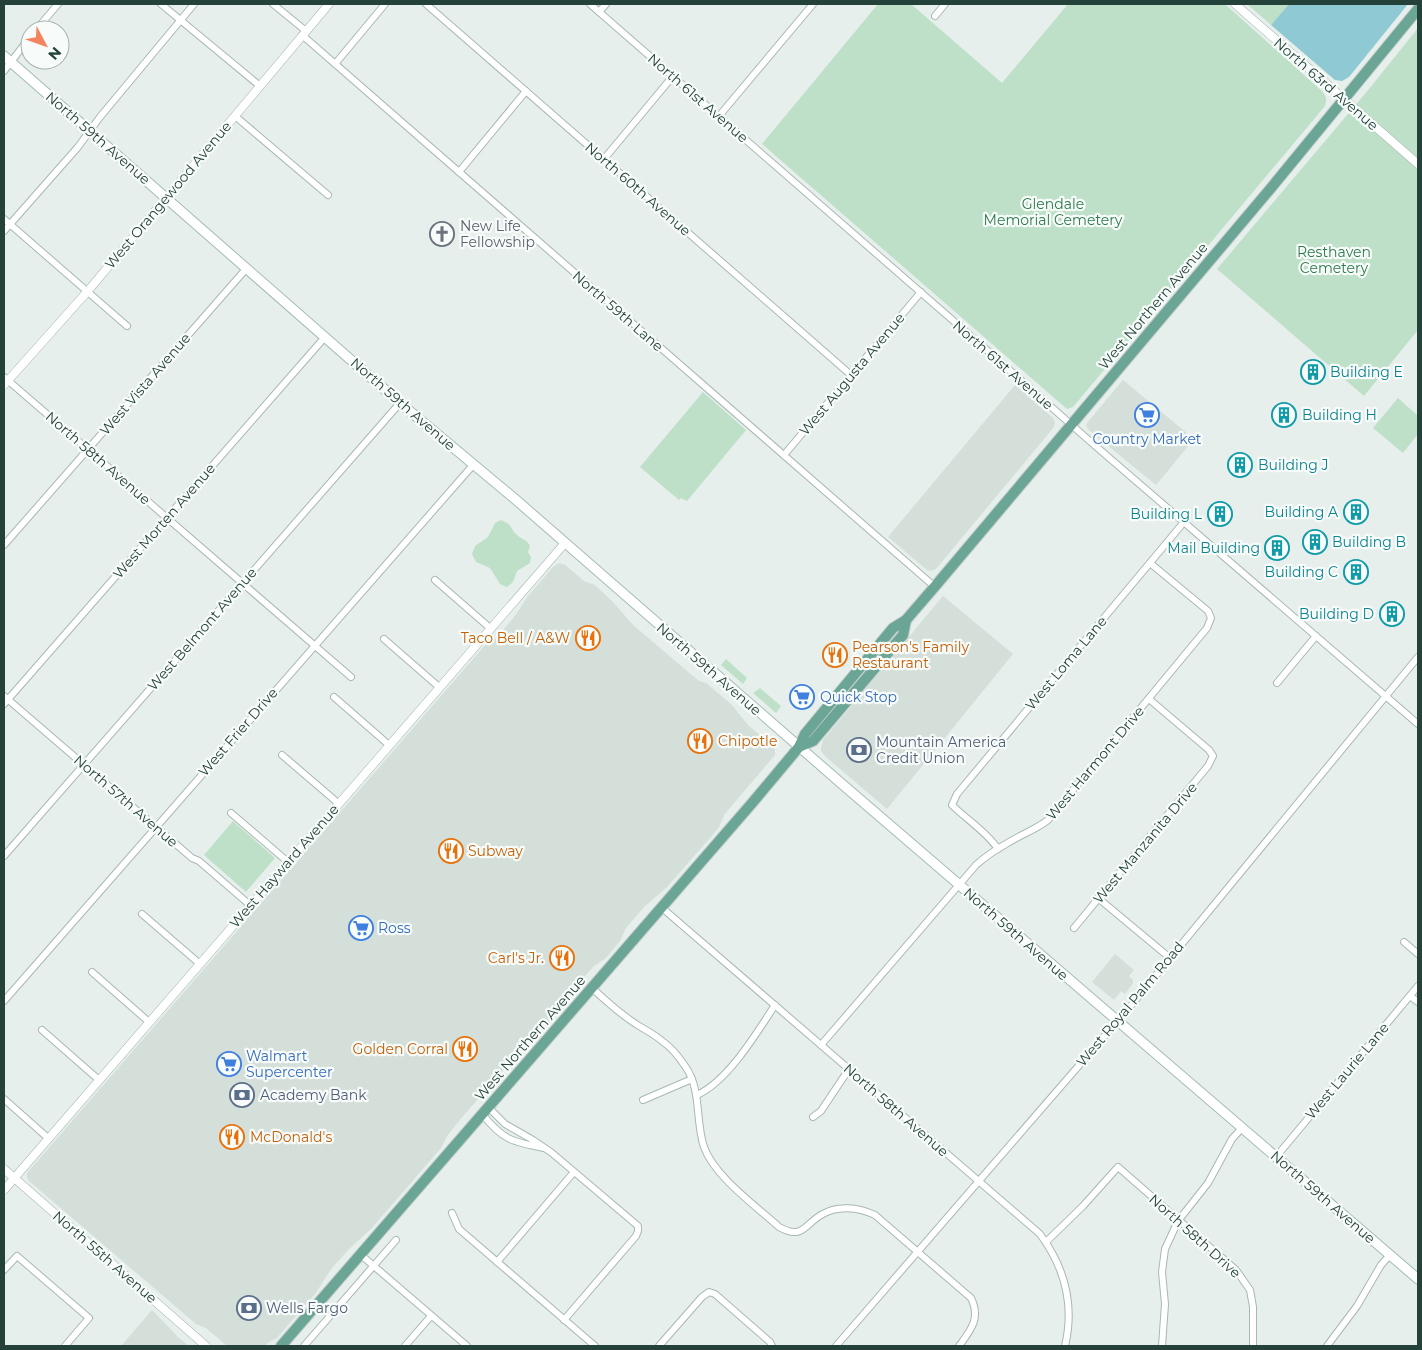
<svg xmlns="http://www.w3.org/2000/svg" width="1422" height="1350" viewBox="0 0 1422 1350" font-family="Montserrat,sans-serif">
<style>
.built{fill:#d4dfda}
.green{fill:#bfe0c8}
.water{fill:#8ec9d4}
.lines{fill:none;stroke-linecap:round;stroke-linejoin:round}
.minor-casing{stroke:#a8b8b2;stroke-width:8}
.tertiary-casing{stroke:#a8b8b2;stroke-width:9}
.secondary-casing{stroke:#a4bbb3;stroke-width:11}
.primary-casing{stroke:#c2cac8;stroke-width:12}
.minor{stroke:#fff;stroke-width:6}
.tertiary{stroke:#fff;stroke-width:8}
.secondary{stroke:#fff;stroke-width:9}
.primary{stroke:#6aa596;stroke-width:10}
.labels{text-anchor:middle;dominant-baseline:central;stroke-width:4.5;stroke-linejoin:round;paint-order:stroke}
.street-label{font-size:14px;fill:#24423a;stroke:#f7fbf9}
.park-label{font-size:14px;fill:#2d7a4b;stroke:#f7fbf9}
.worship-label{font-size:14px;fill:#5b616d;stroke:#f7fbf9;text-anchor:start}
.culture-label{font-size:14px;fill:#0d838f;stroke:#f7fbf9;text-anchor:end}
.shop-label{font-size:14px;fill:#366cbe;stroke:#f7fbf9;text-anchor:start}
.food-label{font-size:14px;fill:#c56008;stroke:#f7fbf9;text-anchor:start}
.service-label{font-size:14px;fill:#4e5e75;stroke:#f7fbf9;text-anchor:start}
</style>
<rect width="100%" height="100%" fill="#e6efeb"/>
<g class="built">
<polygon points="1123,380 1194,439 1156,485 1090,431 1086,426 1087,423"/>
<polygon points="1015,385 1053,418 1055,423 1054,427 936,569 931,571 927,570 888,537"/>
<polygon points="559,563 565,565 584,581 595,585 613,602 633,625 699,681 706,683 731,704 748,725 774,747 775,750 775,755 724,815 719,827 710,838 667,887 644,907 626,928 620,941 606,958 594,966 579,983 577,991 526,1050 504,1069 464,1115 447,1136 441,1148 371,1229 349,1249 332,1268 315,1294 277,1338 269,1342 265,1346 227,1346 206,1328 196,1324 29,1181 27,1178 27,1173 486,644 497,637 515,616 528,596 553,567"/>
<polygon points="943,596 1013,654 887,809 826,757 821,751 821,747 823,740"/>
<polygon points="1115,954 1134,970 1129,976 1133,980 1133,983 1125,994 1121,991 1114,1000 1092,982"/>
<polygon points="152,1310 178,1337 189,1346 121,1346"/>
</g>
<g class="green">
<path d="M 878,4 L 911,4 L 1002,83 L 1068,4 L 1225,4 L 1322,91 C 1326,96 1327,100 1325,106 L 1073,407 L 1067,409 L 762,144 Z"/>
<polygon points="1247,4 1289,4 1271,25"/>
<polygon points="1418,28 1418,330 1364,396 1217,269 1369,89"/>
<polygon points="703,392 746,430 687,501 681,498 679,500 640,467"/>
<polygon points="1398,398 1418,416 1418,434 1403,453 1373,428"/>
<path d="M 501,520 C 514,525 510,530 517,535 C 522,540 527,539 530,546 L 528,552 L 531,557 L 530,563 L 517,571 L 513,582 L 507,587 L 500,584 L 490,568 L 476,562 L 472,554 L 475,546 L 488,537 L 495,523 Z"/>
<polygon points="726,659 747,678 743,684 721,665"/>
<polygon points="760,688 781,706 776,713 753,693"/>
<polygon points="233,821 275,858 246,892 204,855"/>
</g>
<polygon class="water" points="1289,4 1408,4 1349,77 1342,81 1335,80 1271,25"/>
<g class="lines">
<defs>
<g id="minor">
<polyline points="161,4 260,86"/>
<polyline points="273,4 306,31"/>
<polyline points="426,4 851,375"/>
<polyline points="590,4 988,351 1092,443 1418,724"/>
<polyline points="599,12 606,4"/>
<polyline points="935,16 945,4"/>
<polyline points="36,30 58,4"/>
<polyline points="302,35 935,587"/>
<polyline points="335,64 385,4"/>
<polyline points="4,71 30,37"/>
<polyline points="235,116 328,195"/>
<polyline points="719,116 813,4"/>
<polyline points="604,159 673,76"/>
<polyline points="459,172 526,91"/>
<polyline points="4,219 127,326"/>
<polyline points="4,231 78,147 100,117 194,4"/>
<polyline points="4,377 351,677"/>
<polyline points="784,455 921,292"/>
<polyline points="4,545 246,269"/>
<polyline points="435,580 490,628"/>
<polyline points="384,639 439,687"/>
<polyline points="1277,683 1316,636"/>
<polyline points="4,696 192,858 199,861 250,905"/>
<polyline points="334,697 389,745"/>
<polyline points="4,704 325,337"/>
<polyline points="282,755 338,803"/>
<polyline points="231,813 288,862"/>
<path d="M 998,849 C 986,831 967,820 952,805 L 957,794 L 1184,522"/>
<polyline points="4,856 400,403"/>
<polyline points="1098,898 1170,958"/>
<path d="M 661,907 L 1040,1234 C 1065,1268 1075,1304 1065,1346"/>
<polyline points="142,914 200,964"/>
<polyline points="1074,928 1208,766 1213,756 1209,750 1149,699"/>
<polyline points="1404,942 1418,954"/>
<polyline points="92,972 149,1022"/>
<path d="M 592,988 C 606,1001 620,1014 636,1024 C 645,1030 654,1034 662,1041 C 671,1047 679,1057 685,1066 C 702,1090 695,1120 704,1147 C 714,1176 756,1206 779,1227 C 803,1240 804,1225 821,1215 C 837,1205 858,1207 875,1215 L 971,1298 C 981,1318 971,1330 959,1346"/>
<polyline points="1410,996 1418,1002"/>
<polyline points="4,1001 474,464"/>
<polyline points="42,1030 99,1080"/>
<path d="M 821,1045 L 976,865 C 985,857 995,850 1006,844 C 1020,835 1035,830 1048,820 L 1207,628 L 1211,618 L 1208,611 L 1150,563"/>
<path d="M 697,1095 C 728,1081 756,1034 775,1005"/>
<polyline points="4,1099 48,1138"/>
<polyline points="643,1100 692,1079"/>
<polyline points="488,1107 505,1124 533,1140 552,1153 638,1226 638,1231 636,1236 564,1320"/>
<path d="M 482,1114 C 503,1140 512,1142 544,1148"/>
<polyline points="813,1117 821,1111 849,1069"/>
<polyline points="1276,1157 1418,986"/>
<polyline points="452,1213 459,1229 595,1346"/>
<polyline points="1046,1242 1083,1206 1118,1167 1236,1270 1250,1290 1253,1307 1253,1346"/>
<polyline points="361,1255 467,1346"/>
<polyline points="497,1262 574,1172"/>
<polyline points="4,1270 17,1256 89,1318 65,1346"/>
<polyline points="304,1346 396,1240"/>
<polyline points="405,1346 431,1316"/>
<polyline points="659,1346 702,1297 709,1292 715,1294 770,1342 772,1346"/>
<polyline points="836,1346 1134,1002 1418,657"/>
<polyline points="1162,1346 1165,1304 1162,1272 1165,1249 1178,1221 1208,1183 1232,1139 1242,1128"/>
<polyline points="1327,1346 1357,1306 1381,1265 1390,1255"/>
</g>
<g id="tertiary">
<polyline points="1235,4 1418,164"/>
<polyline points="4,385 87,292 329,4"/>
<polyline points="4,1169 206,1346"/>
<polyline points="4,1190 565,543"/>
</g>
<polyline id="secondary" points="4,56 400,403 515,499 842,784 1418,1279"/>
<g id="primary">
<polyline points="799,747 813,741 903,635 906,620"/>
<polyline points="281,1346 753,802 799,747 805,734 893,628 906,620 937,584 1271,188 1418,9"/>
</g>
</defs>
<use href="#minor" class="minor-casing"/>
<use href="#tertiary" class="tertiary-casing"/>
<use href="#secondary" class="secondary-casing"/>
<use href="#primary" class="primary-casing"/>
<use href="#minor" class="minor"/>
<use href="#tertiary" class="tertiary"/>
<use href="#secondary" class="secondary"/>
<use href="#primary" class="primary"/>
</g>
<defs>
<symbol id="church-ring" viewBox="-11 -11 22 22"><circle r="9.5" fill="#f7fbf9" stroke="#6b7280" stroke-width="1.5"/><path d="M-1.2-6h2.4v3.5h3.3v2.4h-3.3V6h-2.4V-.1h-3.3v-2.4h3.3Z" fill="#6b7280"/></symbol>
<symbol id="building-ring" viewBox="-11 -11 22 22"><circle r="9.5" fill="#f7fbf9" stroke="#0f9aa8" stroke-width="1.5"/><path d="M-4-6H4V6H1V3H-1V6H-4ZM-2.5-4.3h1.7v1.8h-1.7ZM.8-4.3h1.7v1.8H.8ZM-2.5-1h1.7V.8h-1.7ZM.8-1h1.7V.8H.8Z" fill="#0f9aa8"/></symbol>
<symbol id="supermarket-ring" viewBox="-11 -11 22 22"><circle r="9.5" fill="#f7fbf9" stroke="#3f7fe0" stroke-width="1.5"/><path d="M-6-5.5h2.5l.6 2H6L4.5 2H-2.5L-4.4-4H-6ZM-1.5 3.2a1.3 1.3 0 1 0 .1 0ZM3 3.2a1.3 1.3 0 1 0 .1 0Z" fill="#3f7fe0"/></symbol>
<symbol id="restaurant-ring" viewBox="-11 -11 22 22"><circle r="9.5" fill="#f7fbf9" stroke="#e8710a" stroke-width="1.5"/><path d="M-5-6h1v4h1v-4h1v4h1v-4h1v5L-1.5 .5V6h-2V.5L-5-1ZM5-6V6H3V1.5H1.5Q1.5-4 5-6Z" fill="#e8710a"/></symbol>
<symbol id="bank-ring" viewBox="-11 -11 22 22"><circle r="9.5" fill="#f7fbf9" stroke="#5c6f8a" stroke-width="1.5"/><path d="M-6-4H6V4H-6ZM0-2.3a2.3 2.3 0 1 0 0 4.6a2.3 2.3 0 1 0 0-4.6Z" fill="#5c6f8a"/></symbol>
</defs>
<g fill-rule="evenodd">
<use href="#church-ring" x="428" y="220" width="28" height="28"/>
<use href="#building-ring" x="1299" y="358" width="28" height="28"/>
<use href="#supermarket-ring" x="1133" y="401" width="28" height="28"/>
<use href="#building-ring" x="1270" y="401" width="28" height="28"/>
<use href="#building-ring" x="1226" y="451" width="28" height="28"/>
<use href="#building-ring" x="1342" y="498" width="28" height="28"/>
<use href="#building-ring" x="1206" y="500" width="28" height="28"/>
<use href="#building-ring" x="1301" y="528" width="28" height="28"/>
<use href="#building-ring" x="1263" y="534" width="28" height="28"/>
<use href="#building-ring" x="1342" y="558" width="28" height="28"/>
<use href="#building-ring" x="1378" y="600" width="28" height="28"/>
<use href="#restaurant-ring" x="574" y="624" width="28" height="28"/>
<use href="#restaurant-ring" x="821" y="641" width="28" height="28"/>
<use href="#supermarket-ring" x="788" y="683" width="28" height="28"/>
<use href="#restaurant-ring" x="686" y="727" width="28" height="28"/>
<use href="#bank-ring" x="845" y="736" width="28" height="28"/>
<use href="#restaurant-ring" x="437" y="837" width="28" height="28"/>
<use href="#supermarket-ring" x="347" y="914" width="28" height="28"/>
<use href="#restaurant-ring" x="548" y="944" width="28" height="28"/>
<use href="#restaurant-ring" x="451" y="1035" width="28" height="28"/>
<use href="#supermarket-ring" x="215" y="1050" width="28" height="28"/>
<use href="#bank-ring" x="228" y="1081" width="28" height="28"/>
<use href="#restaurant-ring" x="218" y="1123" width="28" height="28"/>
<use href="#bank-ring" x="235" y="1294" width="28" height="28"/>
</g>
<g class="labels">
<g class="street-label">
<text transform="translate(1326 84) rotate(41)">North 63rd Avenue</text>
<text transform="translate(698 98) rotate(41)">North 61st Avenue</text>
<text transform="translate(98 138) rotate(41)">North 59th Avenue</text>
<text transform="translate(638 189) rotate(41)">North 60th Avenue</text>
<text transform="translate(168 195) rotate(-50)">West Orangewood Avenue</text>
<text transform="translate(1153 306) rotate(-50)">West Northern Avenue</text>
<text transform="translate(618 311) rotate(41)">North 59th Lane</text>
<text transform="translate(1003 365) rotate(41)">North 61st Avenue</text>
<text transform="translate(852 374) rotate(-50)">West Augusta Avenue</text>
<text transform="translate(145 384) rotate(-49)">West Vista Avenue</text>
<text transform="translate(403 404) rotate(41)">North 59th Avenue</text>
<text transform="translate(98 458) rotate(41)">North 58th Avenue</text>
<text transform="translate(164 521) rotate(-49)">West Morten Avenue</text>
<text transform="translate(202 629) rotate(-49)">West Belmont Avenue</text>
<text transform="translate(1066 663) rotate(-50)">West Loma Lane</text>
<text transform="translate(709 669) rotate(41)">North 59th Avenue</text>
<text transform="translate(238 732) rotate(-49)">West Frier Drive</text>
<text transform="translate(1095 763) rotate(-50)">West Harmont Drive</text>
<text transform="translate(126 801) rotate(41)">North 57th Avenue</text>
<text transform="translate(1145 843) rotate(-50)">West Manzanita Drive</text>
<text transform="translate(284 866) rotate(-49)">West Hayward Avenue</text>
<text transform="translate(1016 934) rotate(41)">North 59th Avenue</text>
<text transform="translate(1130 1004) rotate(-50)">West Royal Palm Road</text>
<text transform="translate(530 1038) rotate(-49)">West Northern Avenue</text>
<text transform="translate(1347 1071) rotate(-50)">West Laurie Lane</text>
<text transform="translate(896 1110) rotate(41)">North 58th Avenue</text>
<text transform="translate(1323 1197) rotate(41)">North 59th Avenue</text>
<text transform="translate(1195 1236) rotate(42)">North 58th Drive</text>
<text transform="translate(105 1257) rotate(41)">North 55th Avenue</text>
</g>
<g class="park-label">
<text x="1053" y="204">Glendale<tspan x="1053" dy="16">Memorial Cemetery</tspan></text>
<text x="1334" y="252">Resthaven<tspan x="1334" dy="16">Cemetery</tspan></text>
</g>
<g class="worship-label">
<text x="460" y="226">New Life<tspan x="460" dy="16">Fellowship</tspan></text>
</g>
<g class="culture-label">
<text x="1330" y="372" text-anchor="start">Building E</text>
<text x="1302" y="415" text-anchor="start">Building H</text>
<text x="1258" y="465" text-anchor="start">Building J</text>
<text x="1338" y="512">Building A</text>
<text x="1202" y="514">Building L</text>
<text x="1332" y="542" text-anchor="start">Building B</text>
<text x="1260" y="548">Mail Building</text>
<text x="1338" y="572">Building C</text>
<text x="1374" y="614">Building D</text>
</g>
<g class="shop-label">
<text x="1147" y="439" text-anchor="middle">Country Market</text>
<text x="820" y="697">Quick Stop</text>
<text x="378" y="928">Ross</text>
<text x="246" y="1056">Walmart<tspan x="246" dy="16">Supercenter</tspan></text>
</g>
<g class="food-label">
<text x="570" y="638" text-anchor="end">Taco Bell / A&amp;W</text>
<text x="852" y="647">Pearson's Family<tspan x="852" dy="16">Restaurant</tspan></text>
<text x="718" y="741">Chipotle</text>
<text x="468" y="851">Subway</text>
<text x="544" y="958" text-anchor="end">Carl's Jr.</text>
<text x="448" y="1049" text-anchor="end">Golden Corral</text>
<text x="250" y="1137">McDonald's</text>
</g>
<g class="service-label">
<text x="876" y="742">Mountain America<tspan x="876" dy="16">Credit Union</tspan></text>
<text x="260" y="1095">Academy Bank</text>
<text x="266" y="1308">Wells Fargo</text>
</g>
</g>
<rect width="1422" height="1350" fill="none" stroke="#24423a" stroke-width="10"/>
<g transform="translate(45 45) rotate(131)"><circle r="24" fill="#f7fbf9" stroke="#a3b1ad"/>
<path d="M0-4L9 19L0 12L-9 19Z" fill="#f4845f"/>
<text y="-8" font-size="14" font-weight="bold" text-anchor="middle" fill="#24423a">N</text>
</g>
</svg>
